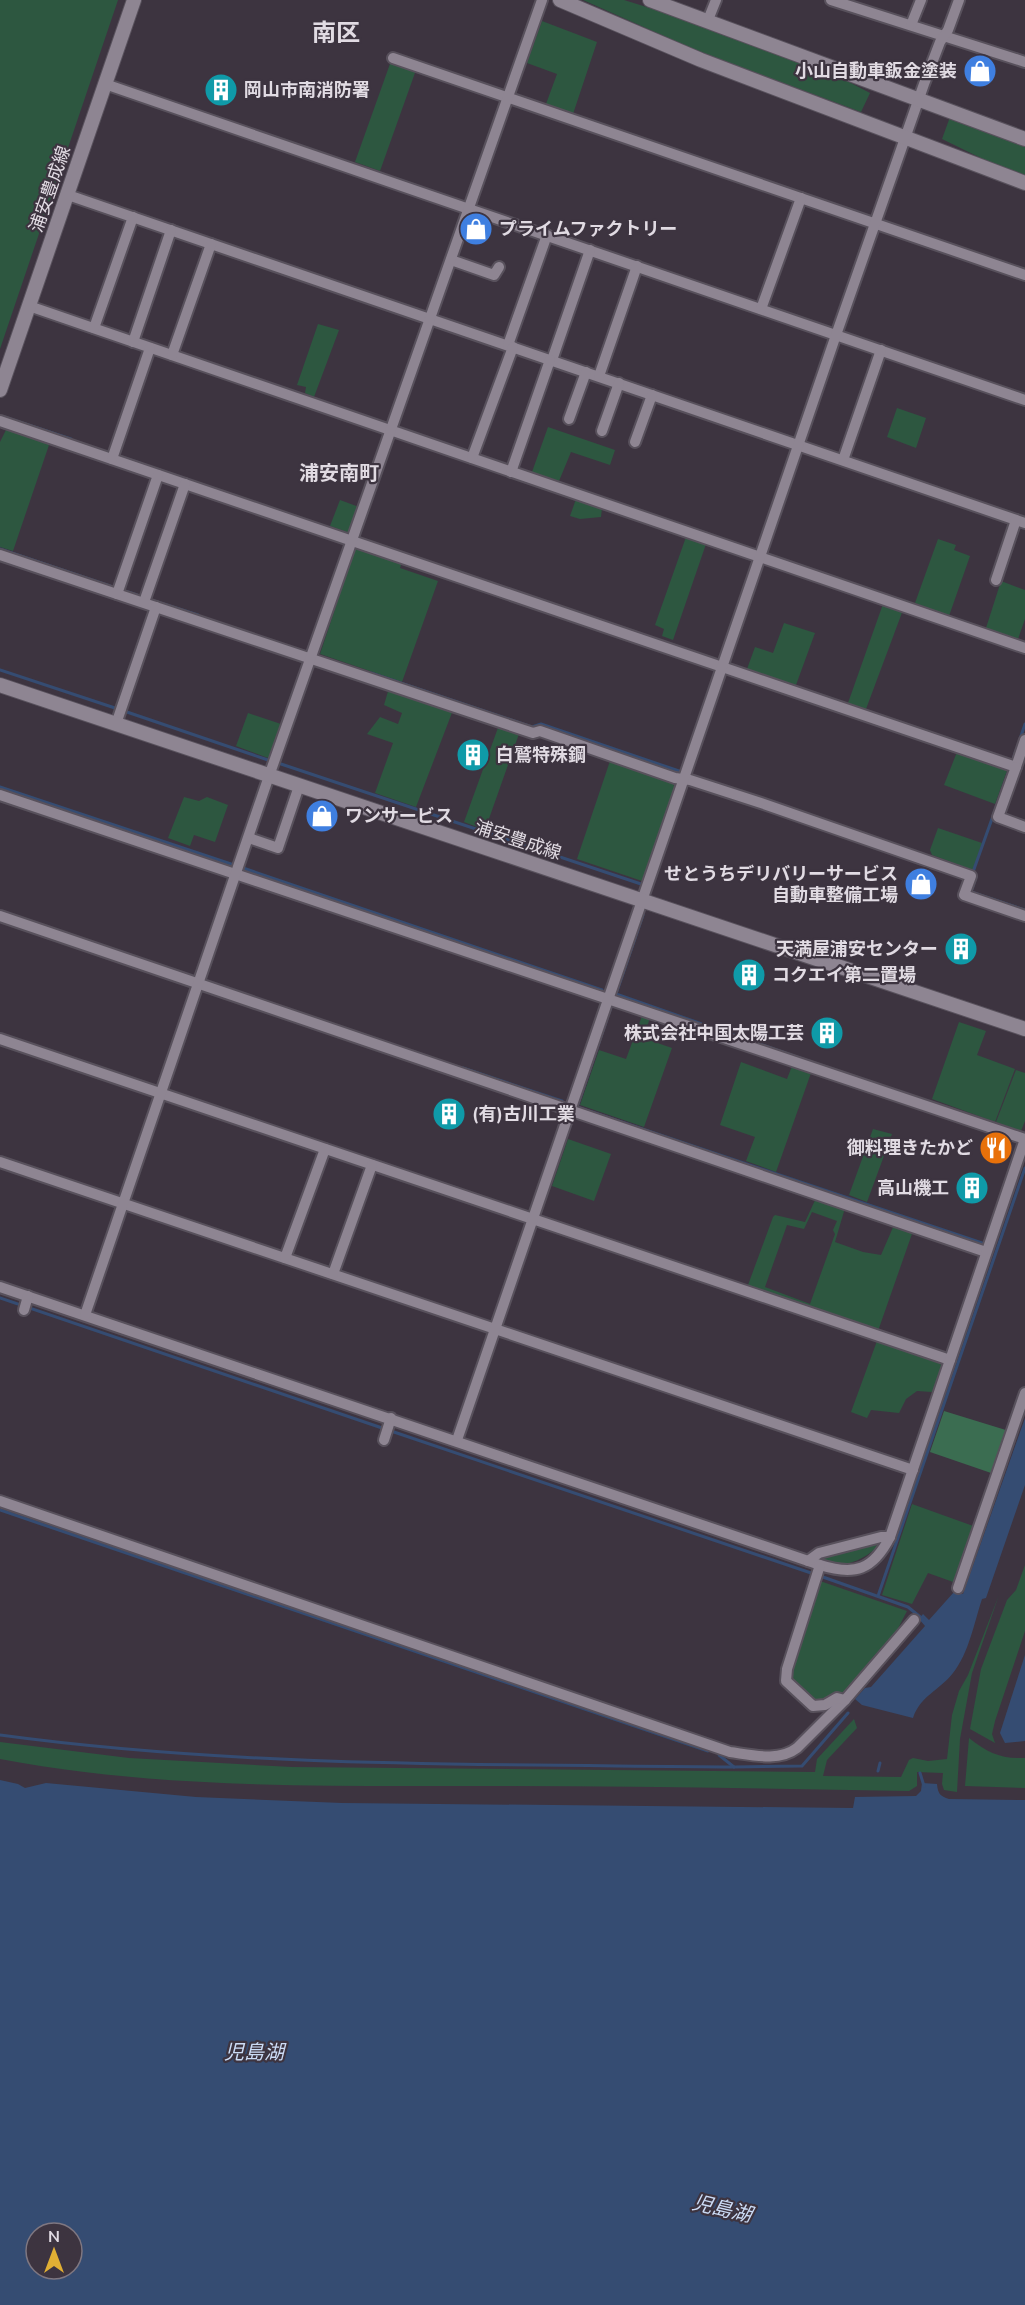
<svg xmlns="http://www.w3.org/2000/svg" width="1025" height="2305" viewBox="0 0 1025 2305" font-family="'Nunito Sans','Noto Sans JP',sans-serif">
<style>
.green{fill:#2d5740;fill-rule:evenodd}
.forest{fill:#3b6d51}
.water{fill:#354c72;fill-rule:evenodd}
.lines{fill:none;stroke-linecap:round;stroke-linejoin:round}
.stream{stroke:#354c72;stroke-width:3}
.street-casing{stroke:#58515c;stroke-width:14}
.secondary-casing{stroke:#58515c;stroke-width:16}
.street{stroke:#8e8592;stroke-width:10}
.secondary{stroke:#8e8592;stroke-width:14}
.labels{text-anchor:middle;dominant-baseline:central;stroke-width:4.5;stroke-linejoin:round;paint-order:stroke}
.poi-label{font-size:18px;font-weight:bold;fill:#e1dbe3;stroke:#3d3440;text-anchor:end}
.street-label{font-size:18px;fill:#e1dbe3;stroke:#3d3440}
.neighbourhood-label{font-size:20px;font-weight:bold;fill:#e1dbe3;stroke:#3d3440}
.water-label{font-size:20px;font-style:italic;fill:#ccdcf6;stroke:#3d3440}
.district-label{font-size:24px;font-weight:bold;fill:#e1dbe3;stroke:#3d3440}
</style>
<rect width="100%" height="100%" fill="#3d3440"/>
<g class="green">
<polygon points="0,0 118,0 0,349"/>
<polygon points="583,0 624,0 669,14 824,69 870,93 861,112 693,49"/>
<polygon points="542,21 597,42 573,114 546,104 557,74 527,63"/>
<polygon points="391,61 416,70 380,171 355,162"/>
<polygon points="950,117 1025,145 1025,175 985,160 942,139"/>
<polygon points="318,324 339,330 314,397 305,393 306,387 297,385"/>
<polygon points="897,408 926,418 916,448 887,437"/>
<polygon points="548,427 615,450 610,465 571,452 559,481 532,472"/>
<polygon points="7,428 50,442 13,551 0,547 0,442"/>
<polygon points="576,499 602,508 601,517 580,519 570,516"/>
<polygon points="340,500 359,507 350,533 330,526"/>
<polygon points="686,537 706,544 673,640 662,636 664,629 655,625"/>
<polygon points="938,539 956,545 954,550 970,556 949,616 915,603"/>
<polygon points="356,546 402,562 400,568 438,581 402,682 320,654"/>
<polygon points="1001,581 1025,590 1025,619 1018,639 986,628"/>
<polygon points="883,604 903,610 866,709 848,703"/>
<polygon points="784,623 815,633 796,685 747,669 755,647 773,653"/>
<polygon points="389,688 453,710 416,807 375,793 393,743 367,734 380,717 398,724 402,713 384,705"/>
<polygon points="248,713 284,725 271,759 236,746"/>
<polygon points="499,725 520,731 485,830 464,822"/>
<polygon points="957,752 1008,768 995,804 944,785"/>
<polygon points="610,761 672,782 676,789 642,881 577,859"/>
<polygon points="184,797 199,801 207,797 228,805 215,842 194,835 190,846 168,838"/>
<polygon points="938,828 982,843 973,870 932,855 930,850"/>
<polygon points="642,1016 650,1018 643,1038 672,1048 644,1127 580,1105 599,1050 626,1059"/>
<polygon points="959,1022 986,1031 977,1055 1015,1069 995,1122 932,1099"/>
<polygon points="741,1062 787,1079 792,1066 811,1073 776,1172 746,1161 755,1137 720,1125"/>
<polygon points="1016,1070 1025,1073 1025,1121 1021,1131 996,1122"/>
<polygon points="873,1129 892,1134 867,1202 849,1195"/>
<polygon points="568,1139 611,1154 594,1201 552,1186"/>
<path d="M 816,1198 L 845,1208 L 835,1242 L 863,1252 L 881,1255 L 894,1225 L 913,1231 L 878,1331 L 748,1285 L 773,1217 L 775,1215 L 805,1222 ZM 812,1212 L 837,1221 L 833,1230 L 835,1234 L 810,1304 L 765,1287 L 787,1225 L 804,1229 Z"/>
<polygon points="877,1341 939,1361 942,1367 932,1392 917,1391 906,1399 899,1413 871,1410 867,1418 851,1412"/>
<polygon points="912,1504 976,1527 956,1583 928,1573 912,1604 882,1595"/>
<path d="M 881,1542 C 872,1555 850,1567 834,1564 C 829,1563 824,1560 820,1559 L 822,1555 Z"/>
<polygon points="1025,1565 1025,1631 995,1721 992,1734 995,1743 970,1729 981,1669 1007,1600 1016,1590"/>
<polygon points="820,1581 907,1611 890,1644 845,1692 835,1693 818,1703 791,1681 790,1672"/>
<path d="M 999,1595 L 972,1673 L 960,1739 L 957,1792 L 944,1790 L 942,1784 L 943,1773 L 917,1772 L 917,1786 L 909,1791 C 762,1788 613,1786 465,1786 C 310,1786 153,1788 0,1759 L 0,1742 L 129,1758 L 292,1767 L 815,1772 L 817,1759 L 854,1719 L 857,1728 L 827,1760 L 823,1776 L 901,1777 L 909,1760 L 913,1758 L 928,1761 L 947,1759 L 952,1715 L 959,1691 L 968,1675 Z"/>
<path d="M 969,1738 C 988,1753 1001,1759 1025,1758 L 1025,1788 L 965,1786 Z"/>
</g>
<polygon class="forest" points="944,1411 1009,1431 994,1474 930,1452"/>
<g class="water">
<path d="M 1025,1418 L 1025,1485 L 986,1598 L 982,1599 C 974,1623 969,1653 953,1673 C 940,1690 920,1696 913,1718 L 862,1705 L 855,1699 L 865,1688 L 871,1687 L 925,1626 L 919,1619 L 923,1614 L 929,1620 L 954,1592 L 963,1594 Z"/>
<polygon points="1025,1655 1025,1741 1005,1743 1000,1733"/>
<path d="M 0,1780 L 18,1784 L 25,1788 L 46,1783 L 196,1797 L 342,1803 L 853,1808 L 855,1797 L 916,1796 L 921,1791 L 922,1783 L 937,1784 C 938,1794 940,1796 949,1799 L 1025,1800 L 1025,2305 L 0,2305 ZM 36,2233 L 72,2233 L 72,2269 L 36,2269 Z"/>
</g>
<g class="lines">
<g class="stream">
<polyline points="4,417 71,439"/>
<polyline points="121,457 142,464"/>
<polyline points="0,549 110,586"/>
<polyline points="128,592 137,595"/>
<polyline points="154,601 198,615"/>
<polyline points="0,670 118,709"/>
<polyline points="371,673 532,727 541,724 679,771"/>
<polyline points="124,711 268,760"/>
<polyline points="1020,739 1025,724"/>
<polyline points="1012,762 1017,748"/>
<polyline points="281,764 641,884"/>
<polyline points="0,787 234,865"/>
<polyline points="243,868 602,990"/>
<polyline points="973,872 1009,771"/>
<polyline points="976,877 971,892 1025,910"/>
<polyline points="643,915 616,994 811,1062"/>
<polyline points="611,1007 577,1107 982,1243"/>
<polyline points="463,1068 562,1101"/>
<polyline points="0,1298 385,1429"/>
<polyline points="391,1431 814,1574"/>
<polyline points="0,1510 708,1751"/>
<polyline points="820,1576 908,1607 924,1620"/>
<polyline points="878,1596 1025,1168"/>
<path d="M 0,1735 C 243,1768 489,1764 734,1767 L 802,1766 L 848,1713"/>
<polyline points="719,1755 734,1767"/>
<polyline points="878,1771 880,1763"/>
<polyline points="920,1773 924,1786"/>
</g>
<defs>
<g id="street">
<polyline points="831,0 1025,62"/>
<polyline points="708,20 716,0"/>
<polyline points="911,25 921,0"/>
<polyline points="393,58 1025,275"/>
<polyline points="105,84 1025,400"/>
<polyline points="68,195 1025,523"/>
<polyline points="451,260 494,275 499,267"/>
<polyline points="29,306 1025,648"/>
<polyline points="761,309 801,198"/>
<polyline points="94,328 133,217"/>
<polyline points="133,342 171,230"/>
<polyline points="508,345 547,235"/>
<polyline points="172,355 211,244"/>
<polyline points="552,360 590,250"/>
<polyline points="599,376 637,266"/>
<polyline points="569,419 586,372"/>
<polyline points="0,421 1016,767 1025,740"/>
<polyline points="602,431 619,383"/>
<polyline points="635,442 652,395"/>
<polyline points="472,458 513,347"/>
<polyline points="112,459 150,348"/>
<polyline points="843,460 881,350"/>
<polyline points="511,472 550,360"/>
<polyline points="0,555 533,733 540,731 675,778 690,780 761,803 971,876 964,895 1025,916"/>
<polyline points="996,580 1016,520"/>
<polyline points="117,594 158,475"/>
<polyline points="144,602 185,484"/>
<polyline points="116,724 156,607"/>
<polyline points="1016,767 998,817 1025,827"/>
<polyline points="0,795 1025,1139"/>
<polyline points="249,838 278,848 299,786"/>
<polyline points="0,916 986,1252"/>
<polyline points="0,1039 950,1360"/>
<polyline points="0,1162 913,1470"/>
<polyline points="285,1258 325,1149"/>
<polyline points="333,1274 372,1165"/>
<path d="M 0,1287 L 820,1565 C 855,1576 873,1570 890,1537 L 1025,1139"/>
<polyline points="24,1310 28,1296"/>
<polyline points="85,1315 269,776 542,0"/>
<polyline points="384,1440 391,1418"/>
<polyline points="457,1440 836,335 924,84 940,42 948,30 959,0"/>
<path d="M 0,1501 L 730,1752 C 752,1755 779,1762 797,1748 L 845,1700 L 914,1620"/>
<polyline points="808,1561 819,1553 881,1537 890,1537"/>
<polyline points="820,1565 787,1669 786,1681 813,1706 825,1705 837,1698 845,1700"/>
<polyline points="958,1588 1025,1393"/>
</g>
<g id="secondary">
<polyline points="560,0 701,60 1025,183"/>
<polyline points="650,0 1025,139"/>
<polyline points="0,390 134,0"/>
<polyline points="0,685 1025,1029"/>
</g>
</defs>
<use href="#street" class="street-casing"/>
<use href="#secondary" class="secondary-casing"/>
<use href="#street" class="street"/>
<use href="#secondary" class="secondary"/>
</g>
<defs>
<symbol id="shop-disc" viewBox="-11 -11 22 22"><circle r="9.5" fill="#3f7fe0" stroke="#3d3440"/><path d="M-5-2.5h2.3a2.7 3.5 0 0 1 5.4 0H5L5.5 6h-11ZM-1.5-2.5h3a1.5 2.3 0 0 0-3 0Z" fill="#fff"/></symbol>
<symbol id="building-disc" viewBox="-11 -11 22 22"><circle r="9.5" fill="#0f9aa8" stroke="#3d3440"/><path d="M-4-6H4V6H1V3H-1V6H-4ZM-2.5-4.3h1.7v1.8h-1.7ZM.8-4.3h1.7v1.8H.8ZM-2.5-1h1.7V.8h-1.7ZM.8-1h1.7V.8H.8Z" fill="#fff"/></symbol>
<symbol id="restaurant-disc" viewBox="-11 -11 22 22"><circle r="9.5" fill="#e8710a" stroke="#3d3440"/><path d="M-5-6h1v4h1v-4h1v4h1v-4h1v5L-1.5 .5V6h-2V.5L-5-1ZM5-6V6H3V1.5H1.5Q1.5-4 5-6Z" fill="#fff"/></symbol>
</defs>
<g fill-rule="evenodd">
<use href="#shop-disc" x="961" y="52" width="38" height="38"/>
<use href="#building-disc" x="202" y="71" width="38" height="38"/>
<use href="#shop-disc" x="457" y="210" width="38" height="38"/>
<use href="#building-disc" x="454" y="736" width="38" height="38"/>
<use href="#shop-disc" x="303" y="797" width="38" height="38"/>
<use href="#shop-disc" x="902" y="865" width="38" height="38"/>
<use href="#building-disc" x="942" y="930" width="38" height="38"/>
<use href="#building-disc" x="730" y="956" width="38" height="38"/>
<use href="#building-disc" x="808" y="1014" width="38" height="38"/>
<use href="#building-disc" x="430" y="1095" width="38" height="38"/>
<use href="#restaurant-disc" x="977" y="1129" width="38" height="38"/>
<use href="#building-disc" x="953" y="1169" width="38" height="38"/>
</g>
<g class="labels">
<g class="poi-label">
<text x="957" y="71">小山自動車鈑金塗装</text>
<text x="244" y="90" text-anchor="start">岡山市南消防署</text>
<text x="499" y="229" text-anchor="start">プライムファクトリー</text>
<text x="496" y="755" text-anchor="start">白鷲特殊鋼</text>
<text x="345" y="816" text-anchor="start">ワンサービス</text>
<text x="898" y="874">せとうちデリバリーサービス<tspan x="898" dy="21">自動車整備工場</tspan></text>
<text x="938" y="949">天満屋浦安センター</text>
<text x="772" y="975" text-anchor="start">コクエイ第二置場</text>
<text x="804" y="1033">株式会社中国太陽工芸</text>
<text x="472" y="1114" text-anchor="start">(有)古川工業</text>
<text x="973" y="1148">御料理きたかど</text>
<text x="949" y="1188">高山機工</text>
</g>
<g class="street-label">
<text transform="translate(50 189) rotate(-71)">浦安豊成線</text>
<text transform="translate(518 840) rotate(18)">浦安豊成線</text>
</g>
<g class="neighbourhood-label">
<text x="339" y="473">浦安南町</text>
</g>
<g class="water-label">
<text x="254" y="2052">児島湖</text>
<text transform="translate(722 2209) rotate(13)">児島湖</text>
</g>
<g class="district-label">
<text x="336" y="33">南区</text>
</g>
</g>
<g transform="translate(54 2251)"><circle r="28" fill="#3d3440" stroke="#7f7781" stroke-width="1.5"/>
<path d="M0-4.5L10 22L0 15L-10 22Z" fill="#e1af34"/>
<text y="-9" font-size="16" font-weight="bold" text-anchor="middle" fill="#e1dbe3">N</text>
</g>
</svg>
